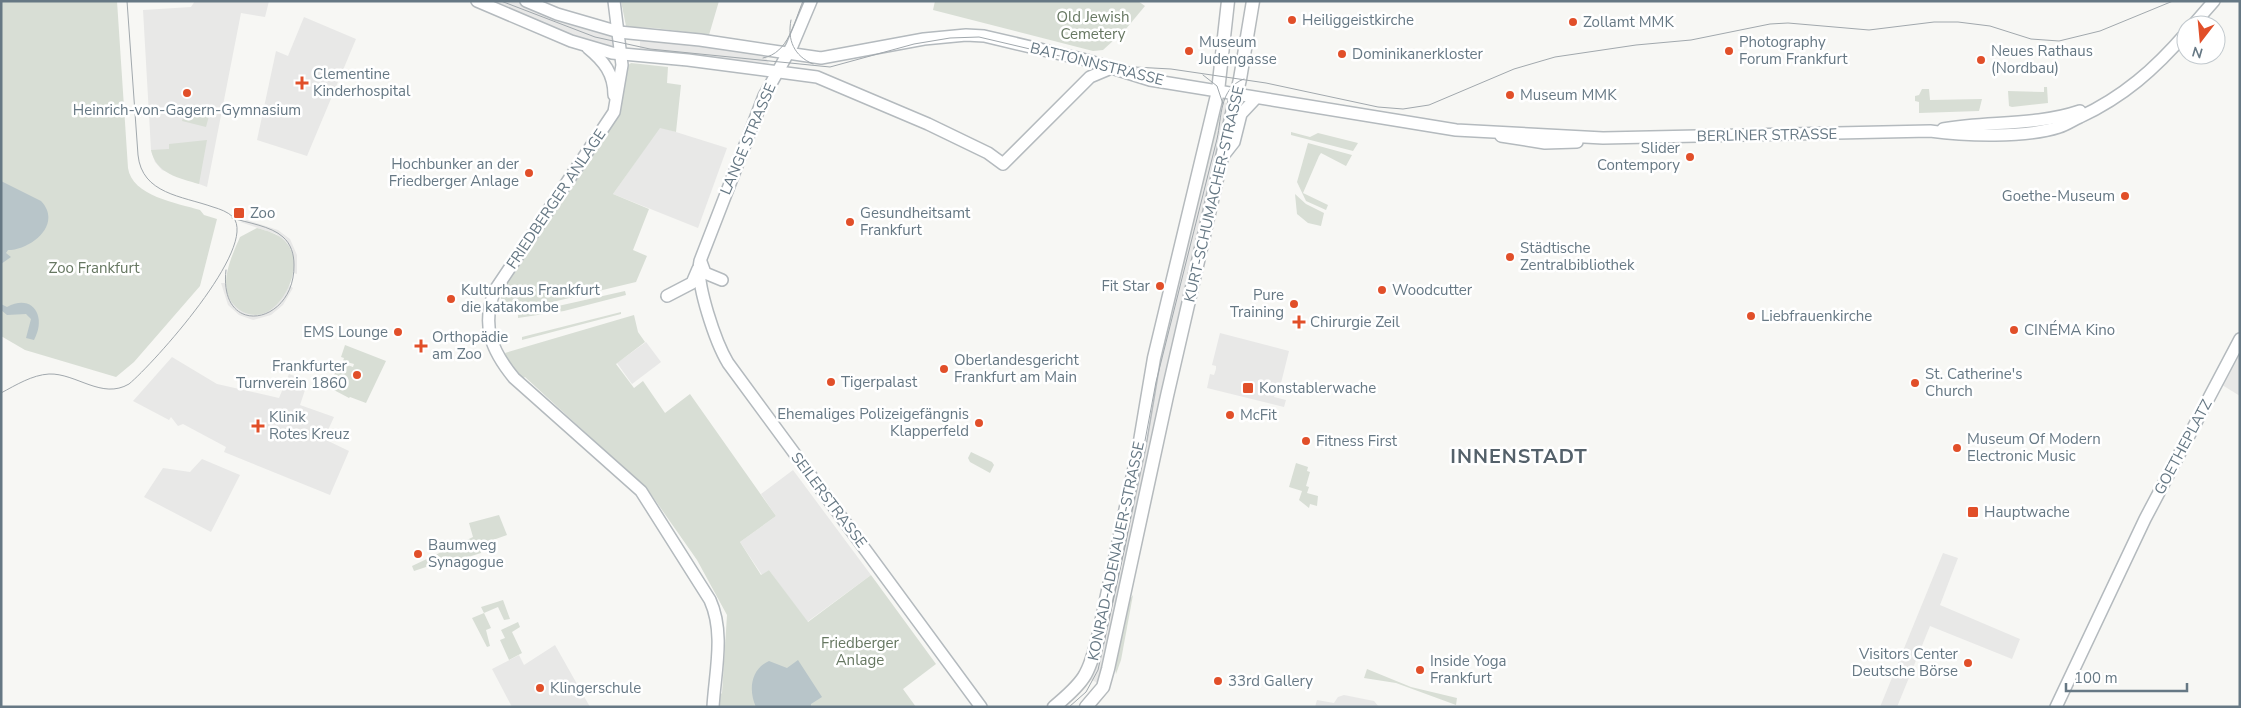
<svg xmlns="http://www.w3.org/2000/svg" width="2241" height="708" viewBox="0 0 2241 708" font-family="'Nunito Sans',sans-serif">
<style>
.built{fill:#e8e8e7}
.green{fill:#d8ded5}
.water{fill:#b8c5c9}
.lines{fill:none;stroke-linecap:round;stroke-linejoin:round}
.secondary-casing{stroke:#b4babe;stroke-width:14}
.primary-casing{stroke:#b5babd;stroke-width:15}
.secondary{stroke:#fff;stroke-width:11}
.primary{stroke:#fff;stroke-width:12}
.tram{stroke:#a1a8ad;stroke-width:1}
.poi-dot{fill:#e14f29;stroke:#fff;stroke-width:2}
.labels{text-anchor:middle;dominant-baseline:central;stroke-width:5;stroke-linejoin:round;paint-order:stroke}
.park-label{font-size:15px;fill:#667761;stroke:#fff}
.poi-label{font-size:15px;fill:#667884;stroke:#fff;text-anchor:start}
.street-label{font-size:15px;fill:#667884;stroke:#fff}
.district-label{font-size:20px;font-weight:bold;letter-spacing:1px;fill:#54616a;stroke:#fff}
</style>
<rect width="100%" height="100%" fill="#f7f7f4"/>
<g class="built">
<polygon points="195,1 269,1 265,17 241,13 207,187 162,170 155,162 151,150 143,10 191,7"/>
<polygon points="485,1 517,1 581,27 605,34 616,34 618,49 562,31"/>
<polygon points="304,17 356,39 307,156 257,140 276,51 288,56"/>
<polygon points="646,40 697,44 764,55 769,63 643,52 640,50 640,41"/>
<polygon points="1223,102 1231,104 1101,684 1089,679 1150,401"/>
<polygon points="660,127 727,148 698,228 613,194"/>
<polygon points="247,220 278,230 290,239 297,255 297,274 293,273 292,255 286,242 276,234 240,222"/>
<polygon points="221,283 226,283 226,288 247,314 253,315 263,314 279,302 289,285 293,288 283,305 271,315 253,320 239,315 228,305"/>
<polygon points="1220,333 1289,351 1280,387 1277,387 1274,397 1286,400 1284,407 1207,388 1210,374 1214,375 1216,369 1216,366 1212,365"/>
<polygon points="646,342 661,362 632,384 617,363"/>
<polygon points="2240,345 2240,396 2219,383"/>
<polygon points="172,357 217,384 279,398 289,374 308,381 300,405 334,417 324,439 349,451 330,495 224,452 226,447 183,424 178,426 171,417 169,420 133,401"/>
<polygon points="202,459 240,475 211,532 144,497 163,468 190,472"/>
<polygon points="793,470 871,575 807,622 769,570 762,575 740,542 776,516 761,494"/>
<polygon points="1943,553 1958,558 1940,605 2020,639 2012,659 1930,626 1897,707 1880,707"/>
<polygon points="555,645 590,707 512,707 492,669 519,655 524,665"/>
<polygon points="1344,695 1374,701 1379,707 1315,707 1317,700 1334,703 1338,697"/>
</g>
<g class="green">
<path d="M 1,1 L 117,1 L 128,168 C 132,196 177,203 200,210 L 204,215 L 217,219 L 200,286 L 134,362 L 116,377 L 25,350 L 1,336 Z"/>
<polygon points="621,1 719,1 709,35 654,28 630,27 626,26"/>
<polygon points="935,1 1138,1 1145,6 1125,30 1103,50 1093,51 933,10"/>
<polygon points="631,63 668,67 667,83 681,85 676,132 660,128 613,194 649,209 633,250 647,256 636,282 515,311 501,309 501,289 620,111 627,66"/>
<polygon points="2044,87 2047,87 2048,103 2012,107 2009,106 2008,91 2044,92"/>
<polygon points="1922,89 1929,89 1930,100 1982,99 1979,111 1919,113 1919,102 1915,101 1915,96 1919,95"/>
<polygon points="186,106 210,112 206,127 182,121"/>
<polygon points="1216,115 1220,116 1178,288 1174,288"/>
<polygon points="1291,132 1310,137 1318,133 1358,143 1353,151 1291,135"/>
<path d="M 207,140 L 199,184 C 179,178 156,174 151,150 L 169,149 L 169,144 Z"/>
<polygon points="1308,143 1352,155 1346,166 1321,153 1319,156 1303,193 1328,205 1326,210 1306,201 1297,182"/>
<polygon points="1295,194 1306,204 1324,213 1321,226 1308,223 1297,214"/>
<path d="M 257,228 C 267,231 277,233 285,241 C 304,261 289,298 269,311 C 261,316 251,316 243,312 C 213,295 230,260 240,237 Z"/>
<polygon points="625,291 626,295 564,311 518,318 518,315"/>
<polygon points="621,312 621,314 522,340 522,337"/>
<polygon points="634,315 638,332 645,342 616,364 634,388 643,381 665,413 690,394 776,516 740,542 761,575 769,570 808,622 871,575 936,664 903,689 916,707 718,707 719,696 722,693 727,615 697,560 648,490 525,377 522,379 508,362 505,353"/>
<polygon points="345,345 386,361 366,403 350,397 349,398 332,389 335,380 332,380 339,362 353,367 354,364 343,361 344,358 341,357"/>
<polygon points="971,452 992,462 994,465 990,473 970,462 968,458"/>
<polygon points="1296,463 1308,467 1307,471 1310,472 1306,486 1309,487 1307,493 1318,496 1317,506 1310,504 1309,508 1299,500 1302,491 1289,487"/>
<polygon points="499,515 507,535 479,545 481,553 433,568 429,566 414,571 412,566 473,537 469,523"/>
<polygon points="1133,595 1121,660 1116,674 1115,668 1130,599"/>
<polygon points="503,600 510,619 504,620 498,607 484,613 491,628 486,630 490,646 487,647 472,618 484,613 481,607"/>
<polygon points="518,622 520,627 512,632 522,653 509,660 500,640 505,638 501,630"/>
<polygon points="1367,669 1411,687 1457,698 1456,705 1396,683 1364,678"/>
</g>
<g class="water">
<path d="M 1,181 L 41,201 C 63,224 31,250 8,250 L 6,253 L 11,257 L 1,264 Z"/>
<path d="M 1,304 L 7,307 C 33,293 47,317 34,340 L 26,338 L 31,319 L 26,314 L 7,315 L 1,310 Z"/>
<path d="M 798,660 L 822,697 L 811,704 L 811,707 L 756,707 C 748,690 751,669 769,661 L 787,668 Z"/>
</g>
<g class="lines">
<defs>
<g id="secondary">
<polyline points="477,1 571,41 612,53 688,60 817,77 928,124 988,153 1003,164 1090,77 1109,69"/>
<path d="M 526,1 L 557,14 L 619,32 L 700,40 L 821,58 L 924,39 L 966,35 L 984,36 L 1086,60 L 1150,80 L 1456,130 L 1603,138 L 1930,131 C 1966,136 2025,138 2059,127 C 2066,125 2073,120 2080,117 C 2123,97 2155,69 2186,33"/>
<path d="M 614,1 L 622,65 L 614,112 L 495,290 C 481,325 491,350 514,378 L 641,491 L 710,600 C 725,633 715,672 713,707"/>
<path d="M 811,1 L 792,46 L 764,96 L 700,261 C 695,283 716,343 728,363 L 981,707"/>
<polyline points="2193,25 2214,1"/>
<path d="M 588,48 C 604,61 614,74 614,95"/>
<path d="M 1943,129 C 1988,121 2036,126 2080,111"/>
<polyline points="1501,136 1545,143 1577,142"/>
<polyline points="1223,156 1234,142 1241,114 1256,98"/>
<polyline points="701,262 705,273 722,280"/>
<polyline points="667,296 692,283 698,269"/>
<polyline points="2056,707 2145,519 2240,339"/>
</g>
<g id="primary">
<path d="M 1054,707 C 1084,682 1089,675 1098,637 L 1139,447 L 1154,358 L 1218,91 L 1228,1"/>
<polyline points="1086,707 1103,687 1108,669 1167,396 1240,79 1253,1"/>
</g>
</defs>
<use href="#secondary" class="secondary-casing"/>
<use href="#primary" class="primary-casing"/>
<use href="#secondary" class="secondary"/>
<use href="#primary" class="primary"/>
<g class="tram">
<polyline points="501,1 595,37 650,49 830,67 914,44 950,38 979,37 1098,65 1171,69 1266,83 1378,107 1403,109 1429,105 1514,69 1555,57 1636,45 1691,40 1770,24 1788,23 1869,30 1934,22 1958,22 1990,26 2031,39 2059,41 2100,31 2173,1"/>
<path d="M 791,20 C 787,40 794,56 813,64"/>
<path d="M 763,58 C 789,53 794,22 803,1"/>
<polyline points="1203,75 1217,86 1223,104"/>
<path d="M 226,270 C 218,339 295,325 294,265 C 294,254 291,244 283,237 C 271,226 248,223 232,218"/>
<path d="M 1,393 C 16,385 32,375 49,374 C 76,373 102,400 129,384 C 153,364 259,247 233,217 C 228,212 220,209 213,207 C 182,196 142,194 138,155 L 127,1"/>
<path d="M 1069,707 L 1086,692 L 1098,670 L 1126,542 L 1156,382 L 1217,139 C 1222,117 1219,88 1244,79"/>
</g>
</g>
<g class="poi-dot">
<circle cx="1292" cy="20" r="5"/>
<circle cx="1573" cy="22" r="5"/>
<circle cx="1189" cy="51" r="5"/>
<circle cx="1729" cy="51" r="5"/>
<circle cx="1342" cy="54" r="5"/>
<circle cx="1981" cy="60" r="5"/>
<path d="M299.5 75.5h5v5h5v5h-5v5h-5v-5h-5v-5h5z"/>
<circle cx="187" cy="93" r="5"/>
<circle cx="1510" cy="95" r="5"/>
<circle cx="1690" cy="157" r="5"/>
<circle cx="529" cy="173" r="5"/>
<circle cx="2125" cy="196" r="5"/>
<rect x="233" y="207" width="12" height="12" rx="2.5"/>
<circle cx="850" cy="222" r="5"/>
<circle cx="1510" cy="257" r="5"/>
<circle cx="1160" cy="286" r="5"/>
<circle cx="1382" cy="290" r="5"/>
<circle cx="451" cy="299" r="5"/>
<circle cx="1294" cy="304" r="5"/>
<circle cx="1751" cy="316" r="5"/>
<path d="M1296.5 314.5h5v5h5v5h-5v5h-5v-5h-5v-5h5z"/>
<circle cx="2014" cy="330" r="5"/>
<circle cx="398" cy="332" r="5"/>
<path d="M418.5 338.5h5v5h5v5h-5v5h-5v-5h-5v-5h5z"/>
<circle cx="944" cy="369" r="5"/>
<circle cx="357" cy="375" r="5"/>
<circle cx="831" cy="382" r="5"/>
<circle cx="1915" cy="383" r="5"/>
<rect x="1242" y="382" width="12" height="12" rx="2.5"/>
<circle cx="1230" cy="415" r="5"/>
<circle cx="979" cy="423" r="5"/>
<path d="M255.5 418.5h5v5h5v5h-5v5h-5v-5h-5v-5h5z"/>
<circle cx="1306" cy="441" r="5"/>
<circle cx="1957" cy="448" r="5"/>
<rect x="1967" y="506" width="12" height="12" rx="2.5"/>
<circle cx="418" cy="554" r="5"/>
<circle cx="1968" cy="663" r="5"/>
<circle cx="1420" cy="670" r="5"/>
<circle cx="1218" cy="681" r="5"/>
<circle cx="540" cy="688" r="5"/>
</g>
<g class="labels">
<g class="park-label">
<text x="1093" y="17">Old Jewish<tspan x="1093" dy="17">Cemetery</tspan></text>
<text x="94" y="268">Zoo Frankfurt</text>
<text x="860" y="643">Friedberger<tspan x="860" dy="17">Anlage</tspan></text>
</g>
<g class="poi-label">
<text x="1302" y="20">Heiliggeistkirche</text>
<text x="1583" y="22">Zollamt MMK</text>
<text x="1199" y="42">Museum<tspan x="1199" dy="17">Judengasse</tspan></text>
<text x="1739" y="42">Photography<tspan x="1739" dy="17">Forum Frankfurt</tspan></text>
<text x="1991" y="51">Neues Rathaus<tspan x="1991" dy="17">(Nordbau)</tspan></text>
<text x="1352" y="54">Dominikanerkloster</text>
<text x="313" y="74">Clementine<tspan x="313" dy="17">Kinderhospital</tspan></text>
<text x="1520" y="95">Museum MMK</text>
<text x="187" y="110" text-anchor="middle">Heinrich-von-Gagern-Gymnasium</text>
<text x="1680" y="148" text-anchor="end">Slider<tspan x="1680" dy="17">Contempory</tspan></text>
<text x="519" y="164" text-anchor="end">Hochbunker an der<tspan x="519" dy="17">Friedberger Anlage</tspan></text>
<text x="2115" y="196" text-anchor="end">Goethe-Museum</text>
<text x="250" y="213">Zoo</text>
<text x="860" y="213">Gesundheitsamt<tspan x="860" dy="17">Frankfurt</tspan></text>
<text x="1520" y="248">Städtische<tspan x="1520" dy="17">Zentralbibliothek</tspan></text>
<text x="1150" y="286" text-anchor="end">Fit Star</text>
<text x="461" y="290">Kulturhaus Frankfurt<tspan x="461" dy="17">die katakombe</tspan></text>
<text x="1392" y="290">Woodcutter</text>
<text x="1284" y="295" text-anchor="end">Pure<tspan x="1284" dy="17">Training</tspan></text>
<text x="1761" y="316">Liebfrauenkirche</text>
<text x="1310" y="322">Chirurgie Zeil</text>
<text x="2024" y="330">CINÉMA Kino</text>
<text x="388" y="332" text-anchor="end">EMS Lounge</text>
<text x="432" y="337">Orthopädie<tspan x="432" dy="17">am Zoo</tspan></text>
<text x="954" y="360">Oberlandesgericht<tspan x="954" dy="17">Frankfurt am Main</tspan></text>
<text x="347" y="366" text-anchor="end">Frankfurter<tspan x="347" dy="17">Turnverein 1860</tspan></text>
<text x="1925" y="374">St. Catherine's<tspan x="1925" dy="17">Church</tspan></text>
<text x="841" y="382">Tigerpalast</text>
<text x="1259" y="388">Konstablerwache</text>
<text x="969" y="414" text-anchor="end">Ehemaliges Polizeigefängnis<tspan x="969" dy="17">Klapperfeld</tspan></text>
<text x="1240" y="415">McFit</text>
<text x="269" y="417">Klinik<tspan x="269" dy="17">Rotes Kreuz</tspan></text>
<text x="1967" y="439">Museum Of Modern<tspan x="1967" dy="17">Electronic Music</tspan></text>
<text x="1316" y="441">Fitness First</text>
<text x="1984" y="512">Hauptwache</text>
<text x="428" y="545">Baumweg<tspan x="428" dy="17">Synagogue</tspan></text>
<text x="1958" y="654" text-anchor="end">Visitors Center<tspan x="1958" dy="17">Deutsche Börse</tspan></text>
<text x="1430" y="661">Inside Yoga<tspan x="1430" dy="17">Frankfurt</tspan></text>
<text x="1228" y="681">33rd Gallery</text>
<text x="550" y="688">Klingerschule</text>
</g>
<g class="street-label">
<text transform="translate(1097 64) rotate(14)">BATTONNSTRASSE</text>
<text transform="translate(1767 135) rotate(-1)">BERLINER STRASSE</text>
<text transform="translate(748 139) rotate(-67)">LANGE STRASSE</text>
<text transform="translate(1214 194) rotate(-77)">KURT-SCHUMACHER-STRASSE</text>
<text transform="translate(556 199) rotate(-56)">FRIEDBERGER ANLAGE</text>
<text transform="translate(2183 447) rotate(-62)">GOETHEPLATZ</text>
<text transform="translate(829 500) rotate(53)">SEILERSTRASSE</text>
<text transform="translate(1116 551) rotate(-78)">KONRAD-ADENAUER-STRASSE</text>
</g>
<g class="district-label">
<text x="1519" y="456">INNENSTADT</text>
</g>
</g>
<rect width="2241" height="708" fill="none" stroke="#667884" stroke-width="5"/>
<g transform="translate(2201 40) rotate(196)"><circle r="24" fill="#ffffff" stroke="#c2c9ce"/>
<path d="M0-4L9 19L0 12L-9 19Z" fill="#e14f29"/>
<text y="-8" font-size="14" font-weight="bold" text-anchor="middle" fill="#667884">N</text>
</g>
<path d="M2066 683v8h121v-8" fill="none" stroke="#667884" stroke-width="2.5"/>
<text x="2074" y="683" font-size="15" fill="#667884" stroke="#ffffff" stroke-width="4" paint-order="stroke">100 m</text>
</svg>
